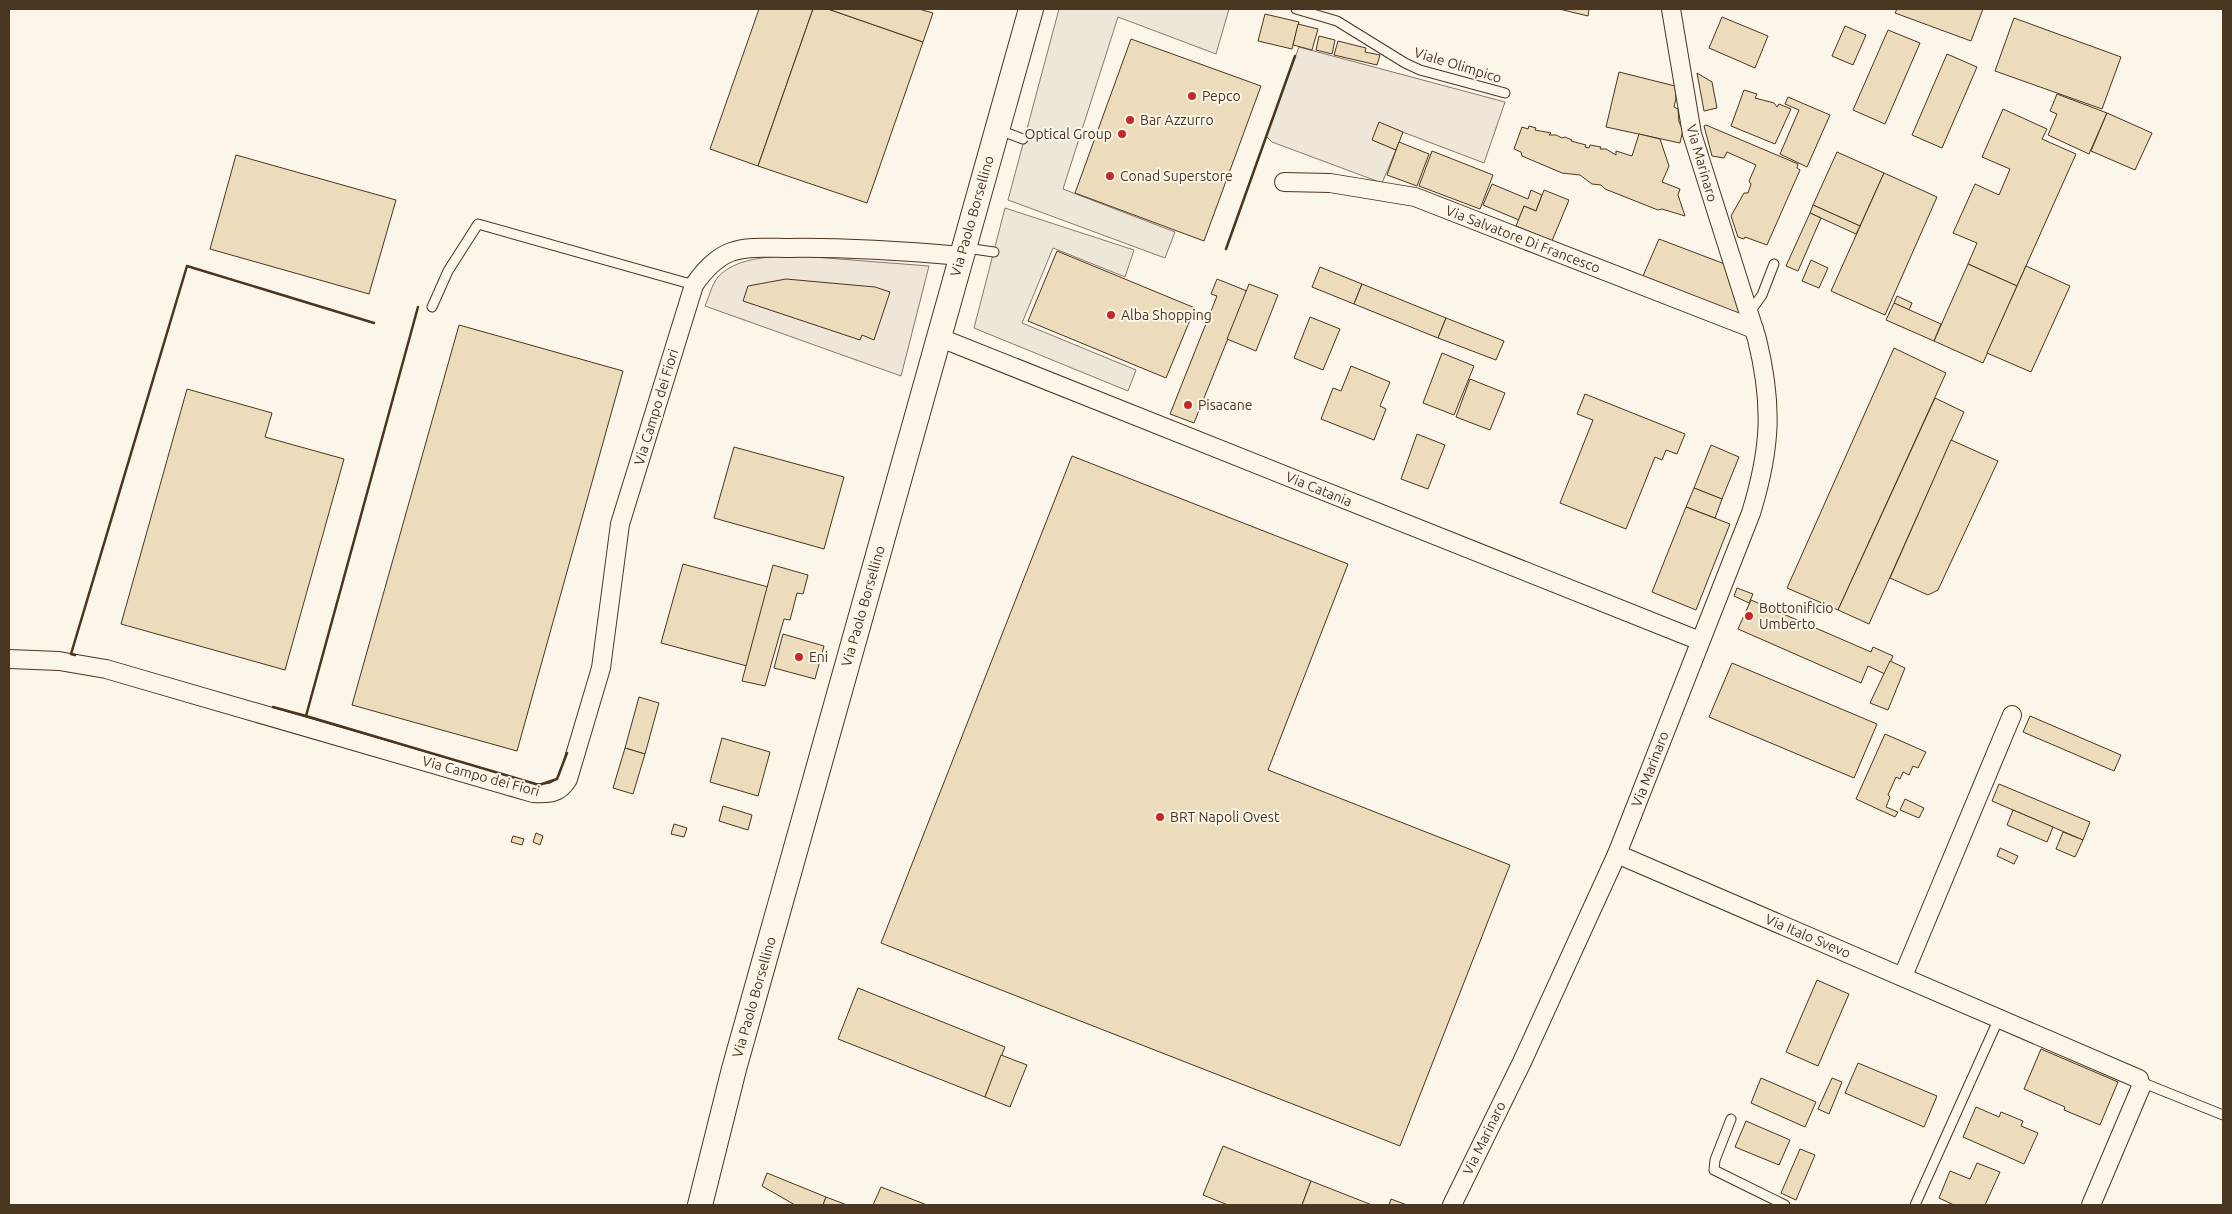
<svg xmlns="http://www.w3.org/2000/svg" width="2232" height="1214" viewBox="0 0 2232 1214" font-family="Ubuntu,sans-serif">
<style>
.green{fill:#ede6d9;stroke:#887966}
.parking{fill:#ede7d9;stroke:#887966}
.building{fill:#ecdcbc;stroke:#4a3520}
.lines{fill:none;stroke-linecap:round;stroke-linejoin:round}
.service-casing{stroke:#4a3520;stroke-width:11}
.minor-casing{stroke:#4a3520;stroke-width:20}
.secondary-casing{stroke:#4a3520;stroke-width:26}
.service{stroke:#fbf6e9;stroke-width:9}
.minor{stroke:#fbf6e9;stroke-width:18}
.secondary{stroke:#fbf6e9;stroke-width:24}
.wall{stroke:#4a3520;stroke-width:2.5}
.poi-dot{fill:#c62828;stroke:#fbf6e9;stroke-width:2}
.labels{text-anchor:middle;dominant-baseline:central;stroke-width:4;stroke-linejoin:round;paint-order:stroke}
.street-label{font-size:14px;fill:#4a3520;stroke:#fbf6e9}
.poi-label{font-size:14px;fill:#4a3520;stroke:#fbf6e9;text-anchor:start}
</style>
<rect width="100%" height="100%" fill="#fbf6e9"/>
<g class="green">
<polygon points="1299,47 1505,102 1484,163 1379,123 1373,140 1396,150 1382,183 1272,142 1266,136"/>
<path d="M 788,255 L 929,266 L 901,376 L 705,306 C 709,297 712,284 718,277 C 736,258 764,258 788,255 Z"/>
</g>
<g class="parking">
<polygon points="1059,9 1229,9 1216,54 1118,17 1063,189 1175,232 1165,258 1008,200"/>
<polygon points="1005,208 1134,250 1125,277 1053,248 1022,323 1136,370 1128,391 974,328"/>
</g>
<g class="building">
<polygon points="759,9 813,9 758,166 710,149"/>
<polygon points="813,9 828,9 923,42 867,203 758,166"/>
<polygon points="828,9 919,9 933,13 923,42"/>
<polygon points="1559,9 1589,9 1588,16"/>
<polygon points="1897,9 1983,9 1971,41 1895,13"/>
<polygon points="1265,14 1299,22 1292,49 1258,41"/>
<polygon points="1722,17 1768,36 1755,68 1709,48"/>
<polygon points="2014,18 2121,57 2102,109 1995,71"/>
<polygon points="1298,24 1318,29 1312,50 1293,45"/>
<polygon points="1845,26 1866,35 1853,65 1832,56"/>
<polygon points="1888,30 1920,43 1885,124 1853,110"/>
<polygon points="1319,36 1335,40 1332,54 1316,50"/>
<polygon points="1131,39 1261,86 1204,241 1075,193"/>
<polygon points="1338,41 1366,48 1365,52 1380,55 1377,65 1334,55"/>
<polygon points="1947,54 1977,67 1942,148 1912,135"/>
<polygon points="1619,72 1675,86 1676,98 1674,107 1678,109 1679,122 1683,130 1680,143 1606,127"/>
<polygon points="1697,73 1712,82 1717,108 1704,111"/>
<polygon points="1744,90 1757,94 1755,98 1774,103 1777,107 1779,104 1791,109 1775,144 1731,126"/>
<polygon points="2057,94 2107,113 2089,154 2048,135 2057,114 2050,111"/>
<polygon points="1788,97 1830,115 1807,167 1780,154 1799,110 1785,104"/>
<polygon points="2003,109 2047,129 2042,139 2076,154 2017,286 1968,264 1977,243 1953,233 1975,184 1999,195 2010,169 1982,157"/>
<polygon points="2107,113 2152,133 2135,170 2091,151"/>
<polygon points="1379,122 1403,132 1396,150 1372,140"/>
<polygon points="1706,125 1798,164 1797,168 1800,170 1767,245 1745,237 1744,239 1738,237 1731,216 1744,193 1748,193 1751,184 1749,181 1756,165 1727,152 1724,158 1712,156 1704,126"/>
<polygon points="1529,126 1536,128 1535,130 1551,133 1549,135 1556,135 1562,138 1565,137 1572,140 1571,141 1586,145 1585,147 1589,148 1590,145 1601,147 1600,149 1606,149 1616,155 1616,151 1632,156 1639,134 1660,139 1669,166 1662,182 1680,189 1678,195 1685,216 1662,209 1658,210 1605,189 1601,185 1592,184 1580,175 1562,173 1522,156 1521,152 1514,149 1522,127 1528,129"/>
<polygon points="1399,142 1429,154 1417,186 1387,175"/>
<polygon points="1432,151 1493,175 1480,209 1419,186"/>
<polygon points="1837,152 1884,173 1860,226 1813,205"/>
<polygon points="236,155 396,200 369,294 210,249"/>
<polygon points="1884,173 1937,197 1885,315 1831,291"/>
<polygon points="1492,184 1528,199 1531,190 1542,195 1536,211 1524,206 1519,220 1483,205"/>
<polygon points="1544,190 1569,200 1552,241 1516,226 1524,206 1536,211"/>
<polygon points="1813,205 1860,226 1856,234 1810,213"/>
<polygon points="1810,213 1821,218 1798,271 1786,266"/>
<polygon points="1659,239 1730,266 1742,313 1739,314 1643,276"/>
<polygon points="1057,251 1195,308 1166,378 1028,321"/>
<polygon points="1811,260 1828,268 1819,288 1802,281"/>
<polygon points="1968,264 2017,286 1983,363 1934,341"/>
<polygon points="2026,266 2070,286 2031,372 1987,353"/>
<polygon points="1320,267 1362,284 1354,304 1312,287"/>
<polygon points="786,279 875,287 890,292 874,340 862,335 860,340 743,301 748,286"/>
<polygon points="1217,279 1247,291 1194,423 1170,414 1217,296 1211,294"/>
<polygon points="1249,284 1278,295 1256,351 1227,339"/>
<polygon points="1362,284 1446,318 1438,338 1354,304"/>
<polygon points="1897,296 1912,303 1909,310 1894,303"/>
<polygon points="1894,303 1941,324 1934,341 1886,320"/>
<polygon points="1310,317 1340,329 1323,370 1294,358"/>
<polygon points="1446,318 1504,341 1496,360 1438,338"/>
<polygon points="459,325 623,371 517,751 352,705"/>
<polygon points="1894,348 1946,373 1838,610 1787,588"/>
<polygon points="1442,353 1474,366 1454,415 1423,403"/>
<polygon points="1351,366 1390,382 1380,406 1386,409 1374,440 1321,419 1333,388 1341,391"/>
<polygon points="1470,379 1505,393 1490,430 1456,417"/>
<polygon points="187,389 272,413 265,437 344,459 285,670 121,624"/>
<polygon points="1585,394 1685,434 1677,454 1666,450 1662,460 1655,457 1626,529 1560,503 1593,420 1577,414"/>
<polygon points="1935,398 1964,412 1869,624 1838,610"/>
<polygon points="1417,434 1445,445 1428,489 1401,479"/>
<polygon points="1951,440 1998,461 1938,590 1928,595 1890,578"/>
<polygon points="1711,445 1739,457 1722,499 1694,488"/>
<polygon points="734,447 844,477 824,549 714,518"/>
<polygon points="1072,456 1348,564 1268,770 1510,865 1400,1146 881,943"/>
<polygon points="1694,488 1722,499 1715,518 1686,507"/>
<polygon points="1686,507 1730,524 1696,610 1652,592"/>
<polygon points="683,564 768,587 747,666 661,643"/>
<polygon points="773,565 808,575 803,594 797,593 790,620 784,619 765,686 742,681"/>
<polygon points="1737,588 1753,594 1749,603 1734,596"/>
<polygon points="1751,600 1871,652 1873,647 1893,656 1885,674 1868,666 1861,683 1738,629"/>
<polygon points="783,634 824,646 815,679 774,668"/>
<polygon points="1890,661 1905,668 1888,710 1870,703"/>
<polygon points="1732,663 1877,724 1854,778 1709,717"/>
<polygon points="639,697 659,703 645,754 625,748"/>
<polygon points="2030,716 2121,755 2114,771 2023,732"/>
<polygon points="1885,734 1926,752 1918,768 1913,766 1909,775 1903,772 1900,779 1896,777 1888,795 1890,797 1886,807 1898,812 1895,817 1856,799"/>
<polygon points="722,738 770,752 758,796 710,782"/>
<polygon points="625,748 645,754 633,794 613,788"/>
<polygon points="1999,784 2090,822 2083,840 1992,801"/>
<polygon points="1905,799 1924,808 1919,818 1900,810"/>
<polygon points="723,806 752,815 748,830 719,821"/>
<polygon points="2013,810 2053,827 2047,842 2007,825"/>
<polygon points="674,824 687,828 684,837 671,834"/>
<polygon points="2063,832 2083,840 2075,857 2056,849"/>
<polygon points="536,833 543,836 540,845 533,842"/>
<polygon points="513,836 524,839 522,845 511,842"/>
<polygon points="2000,848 2018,856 2014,864 1997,856"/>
<polygon points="1817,980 1849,994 1818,1066 1786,1052"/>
<polygon points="858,988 1005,1047 985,1097 838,1039"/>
<polygon points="2041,1049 2118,1082 2100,1125 2064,1110 2065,1107 2024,1089"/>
<polygon points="1001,1055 1027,1065 1010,1107 985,1097"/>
<polygon points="1858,1063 1937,1096 1924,1127 1845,1093"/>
<polygon points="1761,1078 1816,1102 1805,1127 1751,1103"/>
<polygon points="1832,1078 1842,1082 1829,1114 1818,1109"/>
<polygon points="1976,1107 1999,1117 2001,1112 2023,1121 2021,1126 2038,1133 2024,1164 1963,1137"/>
<polygon points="1746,1121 1790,1140 1779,1165 1735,1147"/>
<polygon points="1223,1146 1311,1181 1302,1205 1228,1205 1203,1195"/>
<polygon points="1800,1149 1815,1155 1796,1200 1781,1193"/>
<polygon points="1977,1163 2000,1172 1985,1205 1954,1205 1939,1198 1950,1171 1970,1179"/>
<polygon points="767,1173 826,1197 823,1205 795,1205 762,1186"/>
<polygon points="1311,1181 1372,1205 1302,1205"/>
<polygon points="881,1187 927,1205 873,1205"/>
<polygon points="826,1197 847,1205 823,1205"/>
<polygon points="1391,1199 1407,1205 1389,1205"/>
</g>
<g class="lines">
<defs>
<g id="service">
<polyline points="1296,9 1337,21 1405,63 1420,70 1505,93"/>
<polyline points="999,130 1023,139"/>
<polyline points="966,248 994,252"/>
<polyline points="432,307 448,271 478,224 694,285"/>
<polyline points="1749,313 1762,295 1774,264"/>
<polyline points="2141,1082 2223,1115"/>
<polyline points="1731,1119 1715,1160 1714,1170 1785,1205"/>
<polyline points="1915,1205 1999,1018"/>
</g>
<g id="minor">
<polyline points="1284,182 1330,183 1415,197 1754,329"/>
<polyline points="938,337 1700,641"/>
<path d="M 9,659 L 59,661 L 106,669 L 533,793 C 549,794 559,794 568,779 L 601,668 L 620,524 L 694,285 C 703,272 715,258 731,252 C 748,246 769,248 788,248 C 845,247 903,251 961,256"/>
<polyline points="1617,854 2139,1079 2141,1087 2091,1205"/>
<polyline points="1903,976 2012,715"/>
<path d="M 1452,1205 L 1522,1062 L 1617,854 L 1751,513 C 1771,448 1773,405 1757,339 L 1692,134 L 1671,9"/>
</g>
<polyline id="secondary" points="700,1205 734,1069 1031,9"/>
</defs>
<use href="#service" class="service-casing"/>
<use href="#minor" class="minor-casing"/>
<use href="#secondary" class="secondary-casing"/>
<use href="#service" class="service"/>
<use href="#minor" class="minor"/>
<use href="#secondary" class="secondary"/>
<g class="wall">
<polyline points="1226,249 1295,56"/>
<polyline points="75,655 71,654 187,266 374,323"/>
<polyline points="273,707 306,716 418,307"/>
<polyline points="306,716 539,785 557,779 567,753"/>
</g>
</g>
<g class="poi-dot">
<circle cx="1192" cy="96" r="5"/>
<circle cx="1130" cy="120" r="5"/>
<circle cx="1122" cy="134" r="5"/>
<circle cx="1110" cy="176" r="5"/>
<circle cx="1111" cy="315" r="5"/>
<circle cx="1188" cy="405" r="5"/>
<circle cx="1749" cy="616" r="5"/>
<circle cx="799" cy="657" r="5"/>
<circle cx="1160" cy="817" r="5"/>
</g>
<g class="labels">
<g class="street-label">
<text transform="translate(1458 65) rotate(17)">Viale Olimpico</text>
<text transform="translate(1702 163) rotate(74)">Via Marinaro</text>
<text transform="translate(972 216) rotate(-74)">Via Paolo Borsellino</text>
<text transform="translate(1523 239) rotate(21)">Via Salvatore Di Francesco</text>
<text transform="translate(656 407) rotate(-73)">Via Campo dei Fiori</text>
<text transform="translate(1319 489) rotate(22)">Via Catania</text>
<text transform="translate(863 606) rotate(-74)">Via Paolo Borsellino</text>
<text transform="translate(1650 769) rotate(-69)">Via Marinaro</text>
<text transform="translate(481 776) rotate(15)">Via Campo dei Fiori</text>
<text transform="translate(1808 936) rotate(23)">Via Italo Svevo</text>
<text transform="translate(754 997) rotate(-74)">Via Paolo Borsellino</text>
<text transform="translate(1484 1138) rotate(-64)">Via Marinaro</text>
</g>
<g class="poi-label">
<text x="1202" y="96">Pepco</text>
<text x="1140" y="120">Bar Azzurro</text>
<text x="1112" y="134" text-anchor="end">Optical Group</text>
<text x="1120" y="176">Conad Superstore</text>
<text x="1121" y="315">Alba Shopping</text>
<text x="1198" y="405">Pisacane</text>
<text x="1759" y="608">Bottonificio<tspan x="1759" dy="16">Umberto</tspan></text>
<text x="809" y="657">Eni</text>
<text x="1170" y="817">BRT Napoli Ovest</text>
</g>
</g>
<rect width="2232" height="1214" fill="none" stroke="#4a3520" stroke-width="20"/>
</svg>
